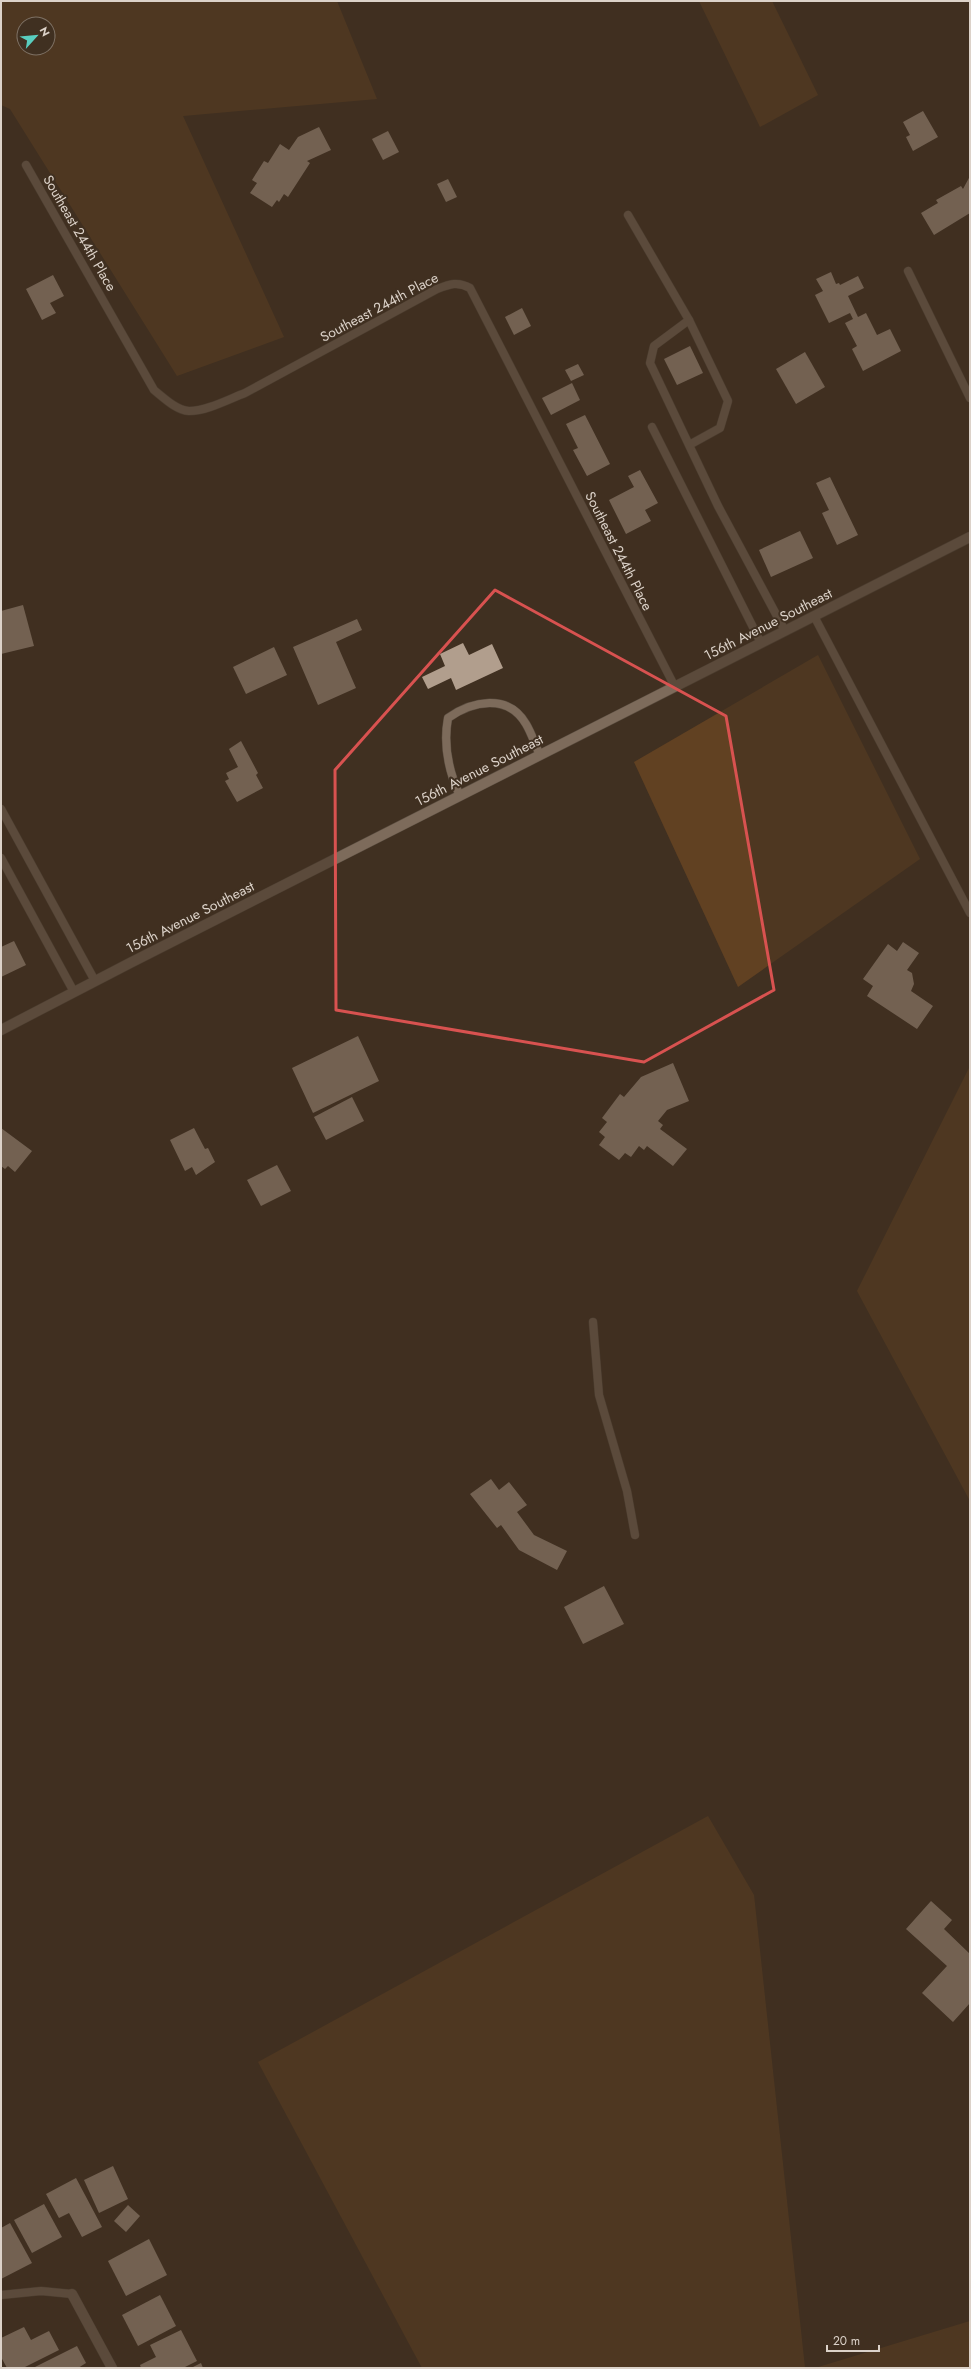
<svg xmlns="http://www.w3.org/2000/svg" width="971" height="2369" viewBox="0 0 971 2369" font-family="Jost,sans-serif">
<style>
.green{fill:#614122;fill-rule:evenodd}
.building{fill:#b19e8d}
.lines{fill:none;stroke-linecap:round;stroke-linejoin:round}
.service-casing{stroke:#594c3f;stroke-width:9}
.minor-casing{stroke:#594c3f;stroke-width:11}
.tertiary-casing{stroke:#594c3f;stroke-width:11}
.service{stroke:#7d6b5b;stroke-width:8}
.minor{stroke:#7d6b5b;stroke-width:10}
.tertiary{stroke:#7d6b5b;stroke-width:10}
.marked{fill:none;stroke:#d85250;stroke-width:3;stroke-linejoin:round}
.labels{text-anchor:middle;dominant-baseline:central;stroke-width:4;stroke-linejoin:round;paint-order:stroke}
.street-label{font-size:14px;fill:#dcd2c9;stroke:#403021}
</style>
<rect width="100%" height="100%" fill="#403021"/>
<g class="green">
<path d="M 1,1 L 337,1 L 377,99 L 183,116 L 284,337 L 177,376 L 10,109 L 1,105 ZM 24,24 L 48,24 L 48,48 L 24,48 Z"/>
<polygon points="699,1 772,1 818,95 760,127"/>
<polygon points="818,655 920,859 738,987 634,762"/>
<polygon points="970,1066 970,1501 857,1291"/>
<polygon points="708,1816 754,1895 805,2368 422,2368 258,2062"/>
<polygon points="970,2321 970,2368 815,2368"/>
</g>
<g class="building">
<polygon points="923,111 938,137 913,151 906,137 910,135 903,122"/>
<polygon points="319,127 331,150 307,161 310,163 288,197 284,194 279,202 277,200 272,207 250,193 257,183 252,180 264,161 268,163 280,144 289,150 298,137"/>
<polygon points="388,131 399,152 383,160 372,139"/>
<polygon points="970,176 970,213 934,235 921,213 938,203 936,200 961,186 963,189"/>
<polygon points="448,179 457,197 446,202 437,184"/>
<polygon points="831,272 836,284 839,283 840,285 858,276 864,288 848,296 858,317 866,313 877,335 890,329 901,351 863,371 852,349 857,346 845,323 853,319 850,313 829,323 815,295 823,291 816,279"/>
<polygon points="53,275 64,296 50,303 56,313 42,320 26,289"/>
<polygon points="522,308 531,326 514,335 505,317"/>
<polygon points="690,346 703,373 677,385 664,359"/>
<polygon points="805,352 825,387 796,404 776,369"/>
<polygon points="578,364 584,375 571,381 565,370"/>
<polygon points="572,383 580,400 551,415 542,398"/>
<polygon points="585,415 610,464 587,476 573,450 578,448 566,424"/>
<polygon points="640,470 658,503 645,510 651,521 626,534 609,500 634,487 628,476"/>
<polygon points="830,477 858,535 837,545 822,513 829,510 816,483"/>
<polygon points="800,531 813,558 771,577 759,550"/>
<polygon points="23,605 34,646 1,654 1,611"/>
<polygon points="357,619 362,630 336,642 356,688 318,705 293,647"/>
<polygon points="463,643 469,655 492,644 503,668 456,690 451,678 428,689 422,677 445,666 440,654"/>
<polygon points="274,647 287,675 246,694 233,667"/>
<polygon points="241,741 258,773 256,775 263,788 237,802 225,781 229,779 226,773 238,767 229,749"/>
<polygon points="14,941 26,965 1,977 1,947"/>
<polygon points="903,942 919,953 907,970 912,973 914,984 911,991 933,1006 917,1029 867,996 873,986 863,979 888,944 897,951"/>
<polygon points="358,1036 379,1081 313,1113 292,1068"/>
<polygon points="673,1063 689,1101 667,1110 658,1121 663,1125 660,1129 687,1149 673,1166 647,1146 644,1150 639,1146 631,1157 625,1153 619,1160 599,1145 605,1137 599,1132 607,1122 602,1118 620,1094 624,1097 641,1077"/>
<polygon points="352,1097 364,1121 326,1140 314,1117"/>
<polygon points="1,1128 32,1151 15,1172 8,1166 5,1169 1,1166"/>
<polygon points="194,1128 205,1149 208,1148 215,1162 196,1175 192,1167 185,1171 170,1140"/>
<polygon points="277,1165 291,1191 261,1206 247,1180"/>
<polygon points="491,1479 499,1490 509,1482 527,1505 517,1512 534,1535 567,1551 557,1570 519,1550 501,1525 497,1528 470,1494"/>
<polygon points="604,1586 624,1624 583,1644 564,1607"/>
<polygon points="931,1901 952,1920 944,1929 970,1954 970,2003 953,2022 922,1993 947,1966 906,1929"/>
<polygon points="113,2166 128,2199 99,2213 84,2180"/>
<polygon points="76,2178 102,2227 82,2237 69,2213 59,2218 46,2194"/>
<polygon points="44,2204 62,2237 32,2253 14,2220"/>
<polygon points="128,2205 140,2216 126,2232 114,2221"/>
<polygon points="10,2223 32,2263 1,2279 1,2228"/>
<polygon points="149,2239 167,2275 126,2296 108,2261"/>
<polygon points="160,2295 176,2326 138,2346 122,2315"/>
<polygon points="24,2327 31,2340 49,2331 59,2350 23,2368 7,2368 1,2357 1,2338"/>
<polygon points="181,2330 197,2361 183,2368 141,2368 140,2365 156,2357 150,2345"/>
<polygon points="77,2346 86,2363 78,2368 33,2368"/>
<polygon points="201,2363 203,2368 191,2368"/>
</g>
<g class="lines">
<defs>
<g id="service">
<path d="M 26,165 L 154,390 C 164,398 176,410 189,411 C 207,411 229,399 245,393 L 437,289 C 450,284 458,281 470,288 L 675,687"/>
<polyline points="628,215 689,320 654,346 650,363 718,506 785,631"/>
<polyline points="908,271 970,398"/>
<polyline points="689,320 728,401 720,428 691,444"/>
<polyline points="652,427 761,643"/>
<polyline points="814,616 970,913"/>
<path d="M 460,796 C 448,770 443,745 448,718 C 472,701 508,693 526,724 C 532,734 535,745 540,755"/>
<polyline points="1,809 95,981"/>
<polyline points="1,858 74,992"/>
<polyline points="593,1322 599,1395 627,1491 635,1535"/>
<polyline points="1,2295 41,2291 72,2294"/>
</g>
<polyline id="minor" points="72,2294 112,2368"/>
<polyline id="tertiary" points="1,1030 130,963 970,537"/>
</defs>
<use href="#service" class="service-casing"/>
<use href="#minor" class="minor-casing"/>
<use href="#tertiary" class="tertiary-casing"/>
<use href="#service" class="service"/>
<use href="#minor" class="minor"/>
<use href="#tertiary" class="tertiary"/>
</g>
<path d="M0 0H971V2369H0ZM 495,590 L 726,716 L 774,990 L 644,1062 L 336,1010 L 335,770 Z" fill="#403021" fill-opacity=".55" fill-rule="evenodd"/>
<path class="marked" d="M 495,590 L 726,716 L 774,990 L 644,1062 L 336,1010 L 335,770 Z"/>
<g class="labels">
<g class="street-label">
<text transform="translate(80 233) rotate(60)">Southeast 244th Place</text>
<text transform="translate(379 307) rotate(-28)">Southeast 244th Place</text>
<text transform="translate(619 551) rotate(63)">Southeast 244th Place</text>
<text transform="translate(768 624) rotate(-27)">156th Avenue Southeast</text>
<text transform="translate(479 770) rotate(-27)">156th Avenue Southeast</text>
<text transform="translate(190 917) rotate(-27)">156th Avenue Southeast</text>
</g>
</g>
<rect width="971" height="2369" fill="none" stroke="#dcd2c9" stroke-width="4"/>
<g transform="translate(36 36) rotate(63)"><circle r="19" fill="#403021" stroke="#7e7164"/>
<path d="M0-3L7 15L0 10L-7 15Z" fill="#59cebf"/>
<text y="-6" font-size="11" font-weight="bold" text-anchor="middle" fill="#dcd2c9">N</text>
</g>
<path d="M827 2345v6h52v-6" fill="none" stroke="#dcd2c9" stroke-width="2"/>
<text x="833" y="2345" font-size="12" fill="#dcd2c9" stroke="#403021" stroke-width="3" paint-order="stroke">20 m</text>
</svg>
